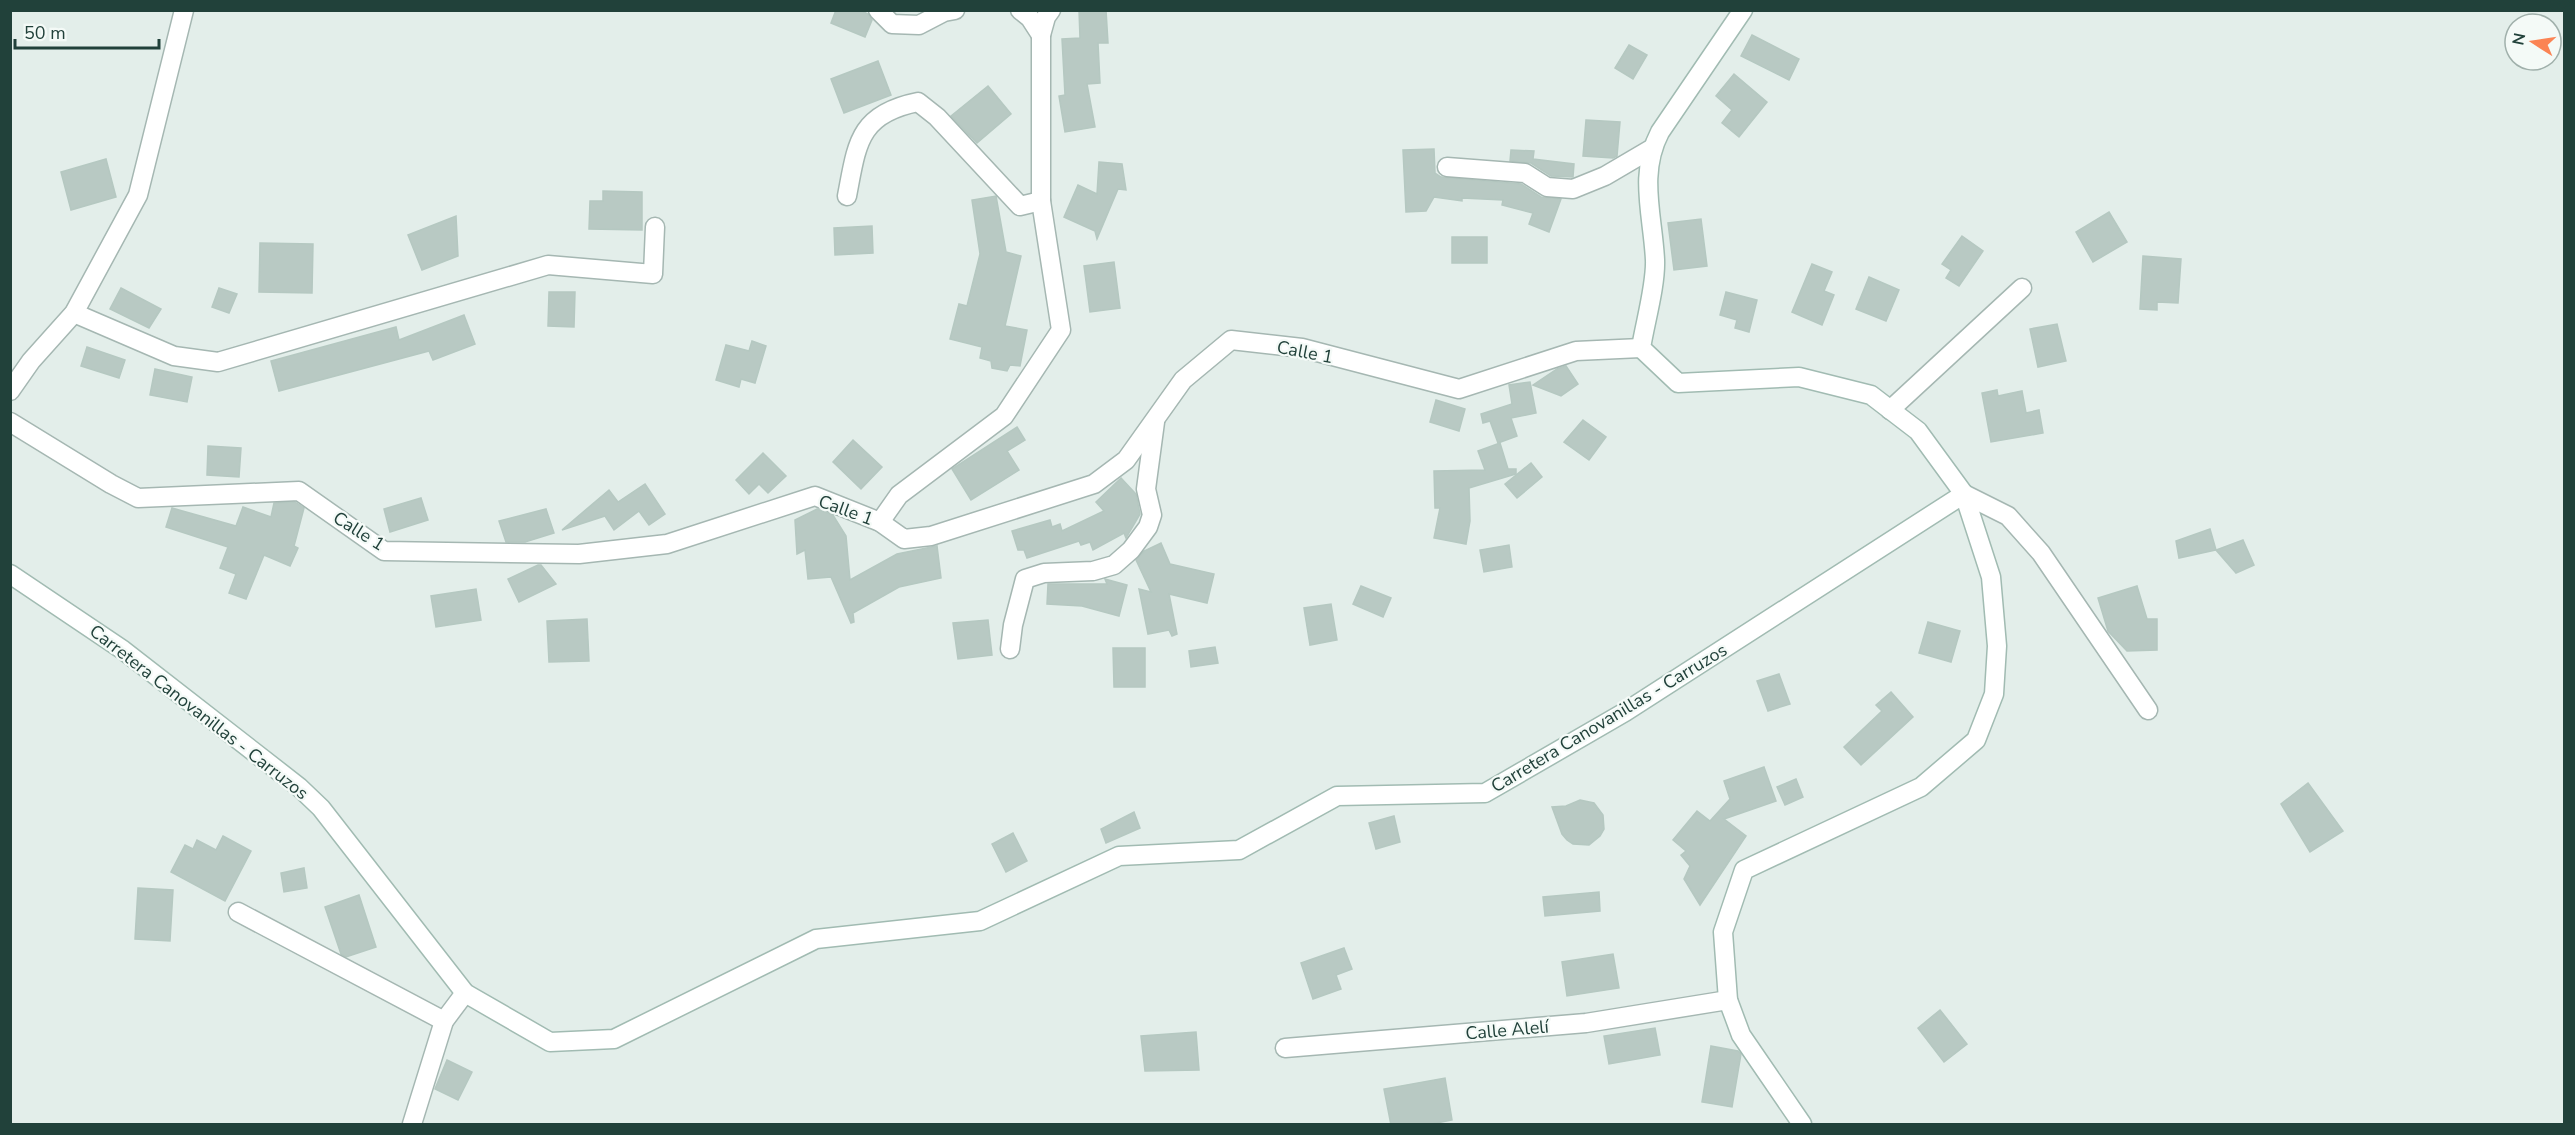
<svg xmlns="http://www.w3.org/2000/svg" width="2575" height="1135" viewBox="0 0 2575 1135" font-family="'Nunito Sans',sans-serif">
<style>
.building{fill:#b8c9c3;stroke:#b5c8c1;stroke-width:1.5}
.lines{fill:none;stroke-linecap:round;stroke-linejoin:round}
.street-casing{stroke:#a5b7b2;stroke-width:21}
.secondary-casing{stroke:#a1bbb2;stroke-width:21}
.street{stroke:#fff;stroke-width:18}
.secondary{stroke:#fff;stroke-width:18}
.labels{text-anchor:middle;dominant-baseline:central;stroke-width:4.5;stroke-linejoin:round;paint-order:stroke}
.street-label{font-size:18px;fill:#21413a;stroke:#f4faf7}
</style>
<rect width="100%" height="100%" fill="#e3eeea"/>
<g class="building">
<polygon points="836,10 860,10 868,14 872,20 865,37 831,23"/>
<polygon points="1079,10 1106,10 1108,43 1098,43 1100,83 1087,84 1095,127 1065,132 1059,96 1065,95 1062,39 1080,38"/>
<polygon points="1752,35 1799,59 1789,80 1741,56"/>
<polygon points="1629,45 1647,55 1633,79 1615,68"/>
<polygon points="878,61 891,95 844,113 831,79"/>
<polygon points="1734,74 1767,102 1739,137 1722,123 1732,110 1716,96"/>
<polygon points="988,86 1011,114 977,143 951,116"/>
<polygon points="1586,120 1620,122 1617,156 1613,158 1583,156"/>
<polygon points="1434,149 1435,173 1441,177 1521,184 1541,197 1561,199 1549,232 1529,224 1533,213 1502,205 1503,200 1462,198 1462,201 1434,197 1426,211 1406,212 1403,150"/>
<polygon points="1511,150 1534,151 1533,159 1574,164 1573,177 1551,176 1531,163 1510,161"/>
<polygon points="106,159 116,197 71,210 61,172"/>
<polygon points="1099,162 1122,164 1126,190 1118,189 1097,239 1095,231 1064,217 1078,185 1097,194"/>
<polygon points="603,191 642,192 642,230 589,229 590,201 603,201"/>
<polygon points="996,196 1006,252 1021,256 1005,326 1027,330 1020,366 1010,365 1007,371 992,368 991,361 980,358 982,347 950,339 959,304 967,306 980,254 972,200"/>
<polygon points="2109,212 2127,242 2093,262 2076,232"/>
<polygon points="456,216 458,256 422,270 408,235"/>
<polygon points="1701,219 1707,266 1674,270 1668,223"/>
<polygon points="872,226 873,253 835,255 834,228"/>
<polygon points="1962,236 1983,251 1959,286 1946,278 1951,270 1942,264"/>
<rect x="1452" y="237" width="35" height="26"/>
<polygon points="260,243 313,244 312,293 259,292"/>
<polygon points="2143,256 2181,259 2178,303 2157,302 2157,310 2140,309"/>
<polygon points="1114,262 1120,308 1090,312 1084,266"/>
<polygon points="1812,264 1832,272 1824,291 1834,295 1822,325 1792,312"/>
<polygon points="1869,277 1899,290 1886,321 1856,309"/>
<polygon points="121,288 161,309 149,328 110,309"/>
<polygon points="219,288 237,294 229,313 212,307"/>
<polygon points="549,292 575,292 574,327 548,326"/>
<polygon points="1726,292 1757,300 1749,332 1735,328 1737,320 1720,315"/>
<polygon points="464,315 475,344 433,360 429,351 279,391 271,361 396,327 399,340"/>
<polygon points="2057,324 2066,361 2038,367 2030,329"/>
<polygon points="752,341 766,346 755,383 741,379 739,387 716,380 726,345 749,351"/>
<polygon points="87,347 125,360 119,378 81,366"/>
<polygon points="1566,366 1578,384 1561,396 1533,385 1557,369"/>
<polygon points="155,369 192,377 187,402 150,395"/>
<polygon points="1530,382 1536,413 1511,418 1517,436 1498,443 1490,421 1483,423 1481,414 1512,404 1509,385"/>
<polygon points="1997,390 1998,396 2022,391 2026,413 2039,410 2043,433 1991,442 1982,393"/>
<polygon points="1436,400 1465,409 1459,431 1430,422"/>
<polygon points="1583,420 1606,437 1589,460 1564,442"/>
<polygon points="1017,427 1025,440 1007,451 1019,470 971,500 952,469"/>
<polygon points="853,440 882,467 861,489 833,462"/>
<polygon points="1500,443 1508,469 1516,469 1516,474 1469,488 1470,521 1466,544 1434,538 1440,508 1435,508 1434,471 1485,470 1478,451"/>
<polygon points="208,446 241,448 239,477 207,475"/>
<polygon points="763,453 786,476 768,493 759,484 749,494 736,480"/>
<polygon points="1531,463 1542,477 1517,498 1505,484"/>
<polygon points="1121,478 1136,494 1140,514 1126,538 1124,533 1093,550 1090,542 1081,545 1079,541 1027,558 1024,550 1018,550 1012,531 1050,520 1052,527 1060,524 1062,531 1104,511 1096,502"/>
<polygon points="645,484 665,514 649,525 639,511 614,530 605,516 562,530 609,490 618,502"/>
<polygon points="421,498 428,520 390,532 384,509"/>
<polygon points="295,502 304,508 294,546 298,548 290,566 264,555 246,599 229,593 236,574 220,568 228,547 166,527 172,508 236,526 243,507 271,517 274,503"/>
<polygon points="546,509 554,533 525,542 506,542 499,521"/>
<polygon points="817,509 833,515 846,536 850,580 897,554 937,546 941,578 899,587 853,613 854,622 851,623 831,577 808,579 805,550 797,554 795,520"/>
<polygon points="2210,529 2216,550 2179,558 2176,541"/>
<polygon points="2243,540 2254,565 2236,573 2216,550"/>
<polygon points="1161,543 1170,564 1214,574 1207,603 1169,594 1177,634 1172,636 1169,630 1148,634 1139,589 1151,592 1136,560 1144,551"/>
<polygon points="1509,545 1512,567 1484,572 1480,550"/>
<polygon points="538,565 541,565 556,584 519,602 508,579"/>
<polygon points="1105,579 1127,585 1119,616 1082,606 1047,604 1048,584 1107,584"/>
<polygon points="1361,586 1391,598 1383,617 1353,604"/>
<polygon points="2137,586 2147,619 2157,619 2157,650 2127,651 2108,631 2098,598"/>
<polygon points="476,589 481,620 436,627 431,596"/>
<polygon points="1331,604 1337,640 1310,645 1304,608"/>
<polygon points="587,619 589,661 549,662 547,621"/>
<polygon points="988,620 992,655 958,659 953,623"/>
<polygon points="1928,622 1960,631 1951,662 1919,653"/>
<polygon points="1215,647 1218,663 1191,667 1189,651"/>
<polygon points="1113,648 1145,648 1145,687 1114,687"/>
<polygon points="1779,674 1790,704 1768,711 1757,681"/>
<polygon points="1891,692 1913,717 1861,765 1844,747 1882,711 1876,705"/>
<polygon points="1764,767 1776,801 1724,819 1746,836 1700,905 1684,879 1690,866 1681,855 1686,851 1673,840 1697,811 1710,821 1730,799 1724,781"/>
<polygon points="1796,779 1803,797 1785,805 1777,787"/>
<polygon points="2308,783 2343,831 2310,852 2281,804"/>
<polygon points="1580,800 1594,803 1603,815 1604,829 1600,836 1589,845 1573,844 1567,840 1562,834 1552,807 1566,806"/>
<polygon points="1134,812 1140,828 1106,843 1101,829"/>
<polygon points="1394,816 1400,842 1376,849 1369,823"/>
<polygon points="1013,833 1027,861 1006,872 992,844"/>
<polygon points="223,836 251,851 225,901 171,872 185,845 193,849 197,840 216,850"/>
<polygon points="304,868 307,888 284,892 281,873"/>
<polygon points="138,888 173,890 170,941 135,939"/>
<polygon points="1599,892 1600,911 1545,916 1543,897"/>
<polygon points="359,895 376,947 346,957 341,954 325,907"/>
<polygon points="1344,948 1352,969 1336,975 1341,989 1313,999 1301,963"/>
<polygon points="1613,954 1619,988 1567,996 1562,962"/>
<polygon points="1940,1010 1967,1044 1944,1062 1918,1028"/>
<polygon points="1655,1028 1660,1055 1609,1064 1604,1036"/>
<polygon points="1196,1032 1199,1070 1145,1071 1141,1036"/>
<polygon points="1711,1046 1738,1051 1741,1054 1732,1107 1702,1102"/>
<polygon points="447,1060 472,1072 458,1100 435,1089"/>
<polygon points="1445,1078 1452,1120 1427,1125 1391,1125 1384,1089"/>
</g>
<g class="lines">
<defs>
<g id="street">
<polyline points="878,10 892,24 919,25 944,12 955,10"/>
<polyline points="1020,10 1030,18 1041,35"/>
<polyline points="1447,167 1525,173 1547,187 1573,189 1605,176 1651,149"/>
<path d="M 847,196 C 857,144 858,114 918,102 L 937,117 L 1020,206 L 1041,201"/>
<polyline points="74,313 174,356 218,362 548,265 653,274 655,227"/>
<polyline points="10,391 31,361 74,313 138,195 184,10"/>
<polyline points="1890,410 2022,288"/>
<polyline points="10,422 111,484 138,498 299,491 384,551 579,554 667,544 815,496 880,522 904,539 931,536 1094,484 1126,460 1183,380 1231,340 1302,348 1459,389 1576,351 1641,348"/>
<polyline points="1964,494 2008,516 2041,553 2148,710"/>
<polyline points="880,522 899,495 1004,416 1061,330 1041,201 1041,35 1046,17 1051,10"/>
<polyline points="1010,649 1013,625 1025,579 1044,573 1093,571 1114,565 1131,550 1148,527 1152,515 1146,489 1155,422"/>
<polyline points="238,912 444,1021"/>
<polyline points="1285,1048 1586,1023 1728,1000"/>
<polyline points="412,1124 444,1021 465,993"/>
</g>
<g id="secondary">
<path d="M 1743,10 L 1660,132 C 1638,174 1653,216 1655,260 C 1656,285 1645,323 1641,348 L 1678,383 L 1799,377 L 1871,395 L 1918,431 L 1964,494 L 1991,577 L 1997,646 L 1994,694 L 1976,740 L 1921,787 L 1744,870 L 1723,932 L 1728,1000 L 1741,1035 L 1802,1124"/>
<polyline points="10,574 123,650 299,787 321,808 465,993 550,1042 614,1039 816,939 980,921 1119,856 1239,850 1337,796 1485,793 1625,712 1964,494"/>
</g>
</defs>
<use href="#street" class="street-casing"/>
<use href="#secondary" class="secondary-casing"/>
<use href="#street" class="street"/>
<use href="#secondary" class="secondary"/>
</g>
<g class="labels">
<g class="street-label">
<text transform="translate(1305 352) rotate(11)">Calle 1</text>
<text transform="translate(846 510) rotate(20)">Calle 1</text>
<text transform="translate(359 531) rotate(32)">Calle 1</text>
<text transform="translate(199 712) rotate(38)">Carretera Canovanillas - Carruzos</text>
<text transform="translate(1609 718) rotate(-31)">Carretera Canovanillas - Carruzos</text>
<text transform="translate(1507 1030) rotate(-5)">Calle Alelí</text>
</g>
</g>
<rect width="2575" height="1135" fill="none" stroke="#21413a" stroke-width="24"/>
<g transform="translate(2533 42) rotate(282)"><circle r="28" fill="#f4faf7" stroke="#a0b0ab" stroke-width="1.5"/>
<path d="M0-4.5L10 22L0 15L-10 22Z" fill="#fb8454"/>
<text y="-9" font-size="16" font-weight="bold" text-anchor="middle" fill="#21413a">N</text>
</g>
<path d="M15 39v9h144v-9" fill="none" stroke="#21413a" stroke-width="3"/>
<text x="24" y="39" font-size="18" fill="#21413a" stroke="#f4faf7" stroke-width="4.5" paint-order="stroke">50 m</text>
</svg>
